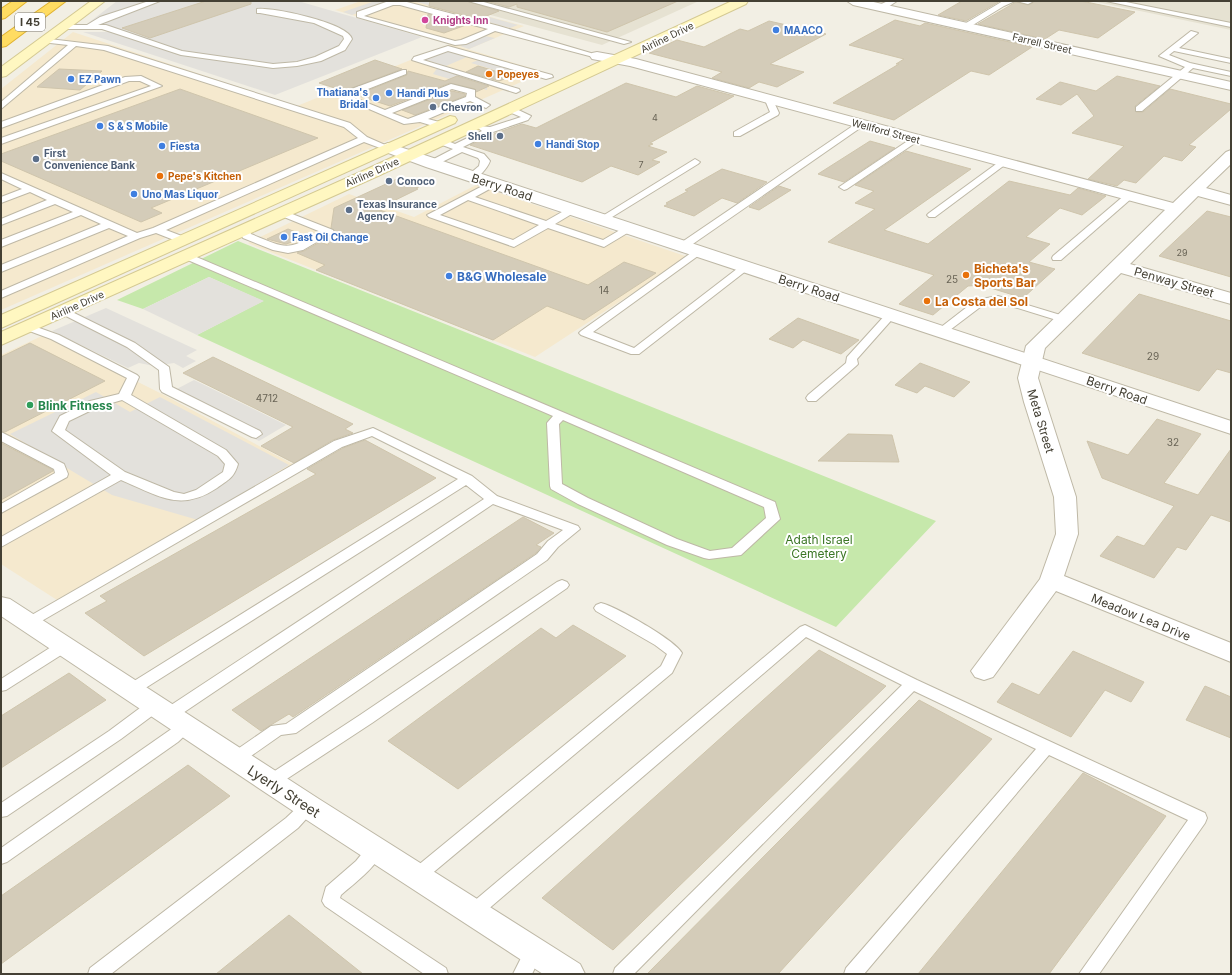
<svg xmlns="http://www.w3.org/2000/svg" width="1232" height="975" viewBox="0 0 1232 975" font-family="Inter,sans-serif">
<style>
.residential{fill:#e6e2d2}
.commercial{fill:#f5e9ce}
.green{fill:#c6e8ab}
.parking{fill:#e3e1dc}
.building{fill:#d4ccb9;stroke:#cfc5ac}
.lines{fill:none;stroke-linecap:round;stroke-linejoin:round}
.service-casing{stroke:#beb8a6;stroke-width:2}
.minor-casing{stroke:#beb8a6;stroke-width:2}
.tertiary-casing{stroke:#beb8a6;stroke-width:2}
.secondary-casing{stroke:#d4c992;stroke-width:2}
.motorway-casing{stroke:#e0b230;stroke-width:2}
.service{fill:#fff;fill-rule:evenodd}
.minor{fill:#fff;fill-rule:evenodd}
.tertiary{fill:#fff;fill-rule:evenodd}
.secondary{fill:#fff7c1;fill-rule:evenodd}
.motorway{fill:#ffdc62;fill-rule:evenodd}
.hotel-dot{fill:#d1479c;stroke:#fff;stroke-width:1.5}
.shop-dot{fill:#3f7fe0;stroke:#fff;stroke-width:1.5}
.food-dot{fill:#e8710a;stroke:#fff;stroke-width:1.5}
.service-dot{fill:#5c6f8a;stroke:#fff;stroke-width:1.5}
.leisure-dot{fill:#2e9e5b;stroke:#fff;stroke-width:1.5}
.labels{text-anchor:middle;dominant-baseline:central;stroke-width:4;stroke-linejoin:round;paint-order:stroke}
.far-number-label{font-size:9px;fill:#686355}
.far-hotel-label{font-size:10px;font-weight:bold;fill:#b23c85;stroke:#fff;text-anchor:start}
.far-shop-label{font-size:10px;font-weight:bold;fill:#366cbe;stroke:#fff;text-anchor:start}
.far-street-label{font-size:10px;fill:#444034;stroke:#fff}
.far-food-label{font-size:10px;font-weight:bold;fill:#c56008;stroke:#fff;text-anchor:start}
.far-service-label{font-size:10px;font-weight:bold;fill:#4e5e75;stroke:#fff;text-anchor:start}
.number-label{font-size:10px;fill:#686355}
.shield{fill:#fff;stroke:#7c7971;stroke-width:1}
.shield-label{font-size:11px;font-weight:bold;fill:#444034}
.street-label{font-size:12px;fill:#444034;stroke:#fff}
.food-label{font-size:12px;font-weight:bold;fill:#c56008;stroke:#fff;text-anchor:start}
.shop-label{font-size:12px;font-weight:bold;fill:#366cbe;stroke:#fff;text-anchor:start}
.leisure-label{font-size:12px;font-weight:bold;fill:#27864d;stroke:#fff;text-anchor:start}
.park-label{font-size:12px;fill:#3c7626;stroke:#fff}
.near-street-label{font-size:14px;fill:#444034;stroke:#fff}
</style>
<rect width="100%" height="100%" fill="#f2efe4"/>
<g class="residential">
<polygon points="439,1 699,1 602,45"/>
<polygon points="1092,1 1231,1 1231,30"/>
</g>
<g class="commercial">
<polygon points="361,1 431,1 524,26 469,49 335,10"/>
<polygon points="73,32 297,106 450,44 544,72 1,310 1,89"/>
<polygon points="476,185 688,257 535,357 248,243 349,194 414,217"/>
<polygon points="44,335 164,395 293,464 57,600 1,564 1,355"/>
</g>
<polygon class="green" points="238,241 936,521 836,627 197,335 263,301 209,277 143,309 117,300"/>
<g class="parking">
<polygon points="117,1 298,1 422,37 275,95 83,32 125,32 97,23 87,24"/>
<polygon points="375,1 391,1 352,15 343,12"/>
<polygon points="413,1 431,1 518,25 510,28"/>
<polygon points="485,36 495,38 469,49 460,46"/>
<polygon points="445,50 467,57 446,66 423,59"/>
<polygon points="483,58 527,70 515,76 471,63"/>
<polygon points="438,67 488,82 487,90 433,74"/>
<polygon points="209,277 264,301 197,335 143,309"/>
<polygon points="106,308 197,350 186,356 196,361 183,368 174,363 154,366 139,363 128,368 52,331"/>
<polygon points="194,380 286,425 259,441 167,394"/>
<polygon points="96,392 130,412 160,397 289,465 198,520 112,495 10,434"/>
</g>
<g class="building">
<polygon points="206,1 251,1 251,4 150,38 122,28"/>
<polygon points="430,1 467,1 499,11 479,19 429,6"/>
<polygon points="486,1 678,1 607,32 517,7 517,4 509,7"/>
<polygon points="962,1 1000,1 966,21 938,15"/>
<polygon points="1033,1 1081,1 1135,12 1098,38 1059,30 1045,39 978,24 1016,2 1028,5 1033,3"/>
<polygon points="428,14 466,25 444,33 426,28"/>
<polygon points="895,20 920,26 925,23 1032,47 989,75 971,71 894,120 833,103 899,64 896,64 904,59 849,45"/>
<polygon points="769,21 826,34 770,64 804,72 777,87 759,82 749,88 712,78 722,72 649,53 677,40 704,47 740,29 748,31"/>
<polygon points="375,60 402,69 344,91 319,83"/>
<polygon points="478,66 502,73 501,74 510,77 499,81 466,72"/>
<polygon points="59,69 102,71 80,90 37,87"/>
<polygon points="408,71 445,81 457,76 489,86 476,92 475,89 450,83 390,106 356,95 407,75"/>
<polygon points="1117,76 1160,86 1135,106 1136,112 1143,112 1170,89 1231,104 1231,109 1189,145 1196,147 1182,161 1164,156 1136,183 1124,180 1117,186 1088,179 1124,146 1072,133 1094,116 1077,94 1061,105 1036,99 1060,82 1096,91"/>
<polygon points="626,83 676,97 697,86 734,96 650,143 653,144 648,146 667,152 652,160 660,162 638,175 611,166 582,182 470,145 496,133 522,124 536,128"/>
<polygon points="180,89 318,138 151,208 162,213 141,222 1,161 1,154"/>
<polygon points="452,91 465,94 465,96 415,115 402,110"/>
<polygon points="870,141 895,148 844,182 818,174"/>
<polygon points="906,151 971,169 884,230 928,244 1009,181 1070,195 1078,188 1106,196 1082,215 1060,208 1026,237 1050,244 1029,262 1055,269 1023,298 981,285 968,286 933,315 899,304 934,275 828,242 875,209 855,203 874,191 855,185"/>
<polygon points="722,169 767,182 737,203 722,198 694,216 664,206 668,204 666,203 688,191 685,190"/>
<polygon points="399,178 421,186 416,188 418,189 377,209 588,285 624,262 656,273 584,320 547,306 493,340 316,270 325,265 297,253 304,251 320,242 328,245 330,236 335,232 331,228 334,208"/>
<polygon points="779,186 791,190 759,210 749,207"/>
<polygon points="1207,211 1231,217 1231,277 1159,256"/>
<polygon points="288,229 308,237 286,244 267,239"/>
<polygon points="1139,294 1231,321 1231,373 1217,369 1199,391 1082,353"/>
<polygon points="798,318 859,340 841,354 803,340 793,348 769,339"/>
<polygon points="30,343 105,381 5,432 1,431 1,357"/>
<polygon points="213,357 353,424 345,429 353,433 333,440 294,463 261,446 293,427 183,373"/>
<polygon points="920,363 970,382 954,397 925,386 917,393 895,385"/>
<polygon points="1157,419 1201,434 1164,483 1198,495 1231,449 1231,522 1211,515 1186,550 1177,547 1154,578 1100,556 1117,536 1144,546 1174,506 1102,478 1087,441 1128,455"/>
<polygon points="848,434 892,435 899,462 818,461"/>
<polygon points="365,440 436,478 144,656 85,613 107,601 100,596 316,474 307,469 343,448"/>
<polygon points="1,443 53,470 53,471 1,500"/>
<polygon points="523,517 554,533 536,545 541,547 536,553 293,717 289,714 261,731 232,710"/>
<polygon points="573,625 626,656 458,789 388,741 541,628 556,638"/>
<polygon points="819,650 886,686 613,950 542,898"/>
<polygon points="1073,651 1144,682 1131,702 1105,690 1071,737 997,702 1012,683 1039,695"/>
<polygon points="69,673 106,700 1,768 1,716"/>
<polygon points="1205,686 1231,697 1231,738 1186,720"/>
<polygon points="919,700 992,739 778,974 647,974"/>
<polygon points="188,765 230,796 1,964 1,896"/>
<polygon points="1083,773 1166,816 1049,974 918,974"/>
<polygon points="289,915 363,974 216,974"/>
</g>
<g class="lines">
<defs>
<g id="service">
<path d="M 149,1 L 160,1 L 98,25 L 106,25 L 182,51 L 273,64 L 297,62 L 315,57 L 339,46 L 344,39 L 343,36 L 314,23 L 260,13 L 257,13 L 257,9 C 273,7 348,23 352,39 L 345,50 L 321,61 L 297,66 L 273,68 L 181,55 L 102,29 L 62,29 L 58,27 L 62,25 L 87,25 L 100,17 Z"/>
<path d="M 389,1 L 403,1 L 499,26 L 601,56 L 597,58 L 495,31 L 466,44 L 455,45 L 357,17 L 357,12 ZM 393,5 L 400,5 L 488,29 L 461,40 L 455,41 L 364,16 Z"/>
<polygon points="468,1 480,1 631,42 624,44"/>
<polygon points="888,1 897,1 885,9 879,9 879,5"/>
<polygon points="1003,1 1015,1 1004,6 968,28 961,26"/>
<polygon points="1016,1 1031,1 1032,2 1028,4"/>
<polygon points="1106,1 1121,1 1231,23 1231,27"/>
<polygon points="1191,31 1198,33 1179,48 1231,59 1231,63 1174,51 1169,55 1190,63 1231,72 1231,76 1193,68 1142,111 1136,111 1136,107 1185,67 1159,56"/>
<polygon points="41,38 108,46 350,123 367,137 392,148 388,151 364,142 166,230 187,238 188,240 187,242 179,242 156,233 140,238 1,298 1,291 128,236 109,228 1,272 1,265 101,224 81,215 1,247 1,240 73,212 55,204 1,225 1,219 47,200 30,192 1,203 1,197 22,189 1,179 1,173 137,233 153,228 358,138 344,127 104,50 76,46 1,109 1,102 68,45 41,42"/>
<polygon points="448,46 552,75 553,77 546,79 448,51 423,60 519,89 520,91 516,93 412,60 414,57"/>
<path d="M 403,70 L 406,70 L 406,74 L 350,96 L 385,110 L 451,84 L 475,90 L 475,97 L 490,105 L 486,108 L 470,101 L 428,119 L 443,123 L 444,125 L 440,128 L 420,122 L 404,124 L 341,97 L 346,91 ZM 452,89 L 467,93 L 466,97 L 408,119 L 392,113 Z"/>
<polygon points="141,76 162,86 1,144 1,138 151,86 140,81 129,81 1,128 1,122 125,77"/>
<polygon points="769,97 773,100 779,113 778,115 740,136 734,136 734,132 770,112 765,100"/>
<path d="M 510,106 L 531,116 L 528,120 L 493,132 L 463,147 L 484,154 L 490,161 C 487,169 477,181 468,179 L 466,177 L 479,166 L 480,161 L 478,158 L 462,152 L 434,166 L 428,166 L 428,162 L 453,149 L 437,143 L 437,139 L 440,138 L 455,144 L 482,131 L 478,128 L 479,126 L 490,127 L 521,117 L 507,111 L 507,107 Z"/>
<polygon points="860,121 864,124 863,126 687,248 679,248 678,246 679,244"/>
<polygon points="915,136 918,137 918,141 847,189 844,190 839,187"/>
<polygon points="695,159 700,162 698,164 604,222 601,223 596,220"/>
<polygon points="1003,159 1008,162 1006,164 935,217 929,217 927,215 929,213"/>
<path d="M 492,181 L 495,182 L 495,186 L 475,197 L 546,221 L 569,208 L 575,208 L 577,210 L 575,212 L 555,224 L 603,240 L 625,227 L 633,227 L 634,229 L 604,247 L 548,228 L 514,247 L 429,217 L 427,215 ZM 468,200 L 539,225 L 513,240 L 440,215 Z"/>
<polygon points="1129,193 1132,194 1132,198 1061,260 1053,260 1052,258 1053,256 1126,194"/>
<path d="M 282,210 L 333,230 L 334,232 L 303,250 L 288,253 L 273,250 L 243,238 L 239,230 L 244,227 L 248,228 L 251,234 C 288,249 285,251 321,232 L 279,215 L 277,213 Z"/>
<polygon points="698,248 703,251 702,253 593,332 634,348 742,265 746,264 751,267 639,354 631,354 581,335 579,333 581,331"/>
<path d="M 187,253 L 775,502 L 780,519 L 741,555 L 709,559 L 704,558 L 667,545 L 578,504 L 551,489 L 550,486 L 547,423 L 553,416 L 183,258 L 182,256 ZM 563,420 L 764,507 L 766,518 L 732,548 L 710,551 L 677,539 L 588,498 L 562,484 L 559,424 Z"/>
<polygon points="998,296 1067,317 1068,319 1063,322 998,302 983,305 946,333 942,334 936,331 976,300"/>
<polygon points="64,308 135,343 169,367 172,387 260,431 262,434 256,438 252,437 162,392 160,389 159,370 127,347 60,313 59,311"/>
<polygon points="891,312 896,315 857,359 858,364 856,366 816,401 808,401 806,398 808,395 846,363 847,357 887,313"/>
<path d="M 28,324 L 59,335 L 137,375 L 139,377 L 131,395 L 226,450 L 238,464 C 234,478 228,480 217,488 C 180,513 157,495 121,480 L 1,547 L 1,537 L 111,475 L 52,431 L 60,416 L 90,401 L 119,394 L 127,378 L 51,339 L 24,329 L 22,327 L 24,325 ZM 122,400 L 218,456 L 225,464 L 223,472 L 196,490 L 184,494 L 174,492 L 125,472 L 65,430 L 69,421 L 98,407 Z"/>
<polygon points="373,428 472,476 497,496 578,526 580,529 558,547 547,560 296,733 281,735 241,763 235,765 229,763 227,759 229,755 271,726 286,724 537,554 548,541 563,530 493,504 174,719 168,721 162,719 160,715 162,711 484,499 466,485 136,694 131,695 126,694 123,690 126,686 458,479 372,436 342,447 33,626 28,628 23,626 21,623 23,620 334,441"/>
<polygon points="1,432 64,464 68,474 67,477 1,513 1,504 55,473 54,469 1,441"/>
<polygon points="562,580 567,582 569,585 567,588 372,723 276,786 270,788 264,786 262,782 264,778 360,715 557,582"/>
<path d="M 601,603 C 617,607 675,640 682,653 L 672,673 L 423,881 L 417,883 L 411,881 L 408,876 L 411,871 L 661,666 L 667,654 L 655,645 L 596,611 L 594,608 L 596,605 Z"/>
<polygon points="805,625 917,680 1205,813 1207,818 1205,823 1099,974 1079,974 1188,820 1049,755 864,974 844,974 846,968 1036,749 914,691 634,974 613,974 615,968 902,685 806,637 479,917 473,919 467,917 464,912 467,907 800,627"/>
<polygon points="64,641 69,642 71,646 69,650 6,690 1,691 1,679 59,642"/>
<polygon points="154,700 160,702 162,706 160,710 121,739 7,816 1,817 1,803 109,731 148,702"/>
<polygon points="186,721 192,723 194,727 178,742 7,862 1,864 1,848 180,723"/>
<polygon points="309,801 315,802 317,807 298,828 111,974 88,974 90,968 286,818 303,802"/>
<path d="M 375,843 L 381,845 L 384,850 C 374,869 356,882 341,895 L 340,898 L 446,968 L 448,974 L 424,974 L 325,906 L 322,901 L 326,887 L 356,861 L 369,845 Z"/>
<polygon points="534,943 541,946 543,951 532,974 513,974 527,946"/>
</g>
<g id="minor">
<polygon points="847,1 869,1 1231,82 1231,90 853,5"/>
<polygon points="597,52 636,59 1173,203 1226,152 1231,150 1231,164 1206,188 1231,195 1231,205 1198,196 1130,264 1231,293 1231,304 1121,273 1045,348 1038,378 1076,497 1078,534 1064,576 1231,643 1231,662 1056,591 993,677 984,680 975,677 971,671 1040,579 1056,534 1054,497 1024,402 1018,378 1026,346 1165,210 630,66 592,59 590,56 592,53"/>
<polygon points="1,597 10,599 319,799 580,964 585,974 543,974 299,815 1,616"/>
</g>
<polygon id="tertiary" points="388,143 1231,421 1231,434 426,167 383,151 380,148 383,145"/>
<g id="secondary">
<polygon points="91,1 105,1 6,76 1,77 1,67"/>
<polygon points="732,1 748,1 746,4 378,176 1,345 1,332 367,169"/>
<polygon points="450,116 455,117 457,120 455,123 1,328 1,315"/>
</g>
<g id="motorway">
<polygon points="13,1 27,1 5,18 1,19 1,9"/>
<polygon points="52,1 66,1 6,46 1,47 1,37"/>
</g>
</defs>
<use href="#service" class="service-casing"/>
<use href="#minor" class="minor-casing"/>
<use href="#tertiary" class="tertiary-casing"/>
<use href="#secondary" class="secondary-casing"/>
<use href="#motorway" class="motorway-casing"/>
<use href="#service" class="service"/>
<use href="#minor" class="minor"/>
<use href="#tertiary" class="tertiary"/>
<use href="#secondary" class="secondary"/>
<use href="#motorway" class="motorway"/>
</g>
<circle class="hotel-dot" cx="425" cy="20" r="4"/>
<g class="shop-dot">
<circle cx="776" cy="30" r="4"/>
<circle cx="71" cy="79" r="4"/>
<circle cx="389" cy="93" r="4"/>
<circle cx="376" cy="98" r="4"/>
<circle cx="100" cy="126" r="4"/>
<circle cx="538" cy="144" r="4"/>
<circle cx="162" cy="146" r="4"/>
<circle cx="134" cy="194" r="4"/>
<circle cx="284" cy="237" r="4"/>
<circle cx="449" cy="276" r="4"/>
</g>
<g class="food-dot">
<circle cx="489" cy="74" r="4"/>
<circle cx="160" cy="176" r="4"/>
<circle cx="966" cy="275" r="4"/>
<circle cx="927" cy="301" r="4"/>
</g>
<g class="service-dot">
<circle cx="433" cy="107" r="4"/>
<circle cx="500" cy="136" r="4"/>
<circle cx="36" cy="159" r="4"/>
<circle cx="389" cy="181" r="4"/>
<circle cx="349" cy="210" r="4"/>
</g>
<circle class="leisure-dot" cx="30" cy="405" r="4"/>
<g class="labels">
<g class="far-number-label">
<text x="655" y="117">4</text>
<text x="641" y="164">7</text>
<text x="1182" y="252">29</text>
</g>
<g class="far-hotel-label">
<text x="433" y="20">Knights Inn</text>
</g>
<g class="far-shop-label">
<text x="784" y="30">MAACO</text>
<text x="79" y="79">EZ Pawn</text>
<text x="368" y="92" text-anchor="end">Thatiana's<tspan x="368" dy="12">Bridal</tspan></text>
<text x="397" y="93">Handi Plus</text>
<text x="108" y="126">S &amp; S Mobile</text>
<text x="546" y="144">Handi Stop</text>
<text x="170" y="146">Fiesta</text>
<text x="142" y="194">Uno Mas Liquor</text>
<text x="292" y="237">Fast Oil Change</text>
</g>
<g class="far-street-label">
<text transform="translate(667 37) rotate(-26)">Airline Drive</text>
<text transform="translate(1042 43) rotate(13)">Farrell Street</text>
<text transform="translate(886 131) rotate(15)">Wellford Street</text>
<text transform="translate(372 172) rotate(-24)">Airline Drive</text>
<text transform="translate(77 305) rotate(-24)">Airline Drive</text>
</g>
<g class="far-food-label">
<text x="497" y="74">Popeyes</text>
<text x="168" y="176">Pepe's Kitchen</text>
</g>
<g class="far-service-label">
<text x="441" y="107">Chevron</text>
<text x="492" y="136" text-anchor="end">Shell</text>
<text x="44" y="153">First<tspan x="44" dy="12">Convenience Bank</tspan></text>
<text x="397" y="181">Conoco</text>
<text x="357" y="204">Texas Insurance<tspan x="357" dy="12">Agency</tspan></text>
</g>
<g class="number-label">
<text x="952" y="279">25</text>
<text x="604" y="290">14</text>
<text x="1153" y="356">29</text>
<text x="267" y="398">4712</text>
<text x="1173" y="442">32</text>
</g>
<rect class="shield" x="15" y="13" width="30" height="18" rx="3"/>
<g class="shield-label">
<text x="30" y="22">I 45</text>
</g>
<g class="street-label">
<text transform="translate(502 187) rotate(18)">Berry Road</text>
<text transform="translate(1174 282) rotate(16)">Penway Street</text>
<text transform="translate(809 288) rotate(18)">Berry Road</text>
<text transform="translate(1117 390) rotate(19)">Berry Road</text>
<text transform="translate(1041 421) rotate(73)">Meta Street</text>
<text transform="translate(1141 617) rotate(22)">Meadow Lea Drive</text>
</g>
<g class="food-label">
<text x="974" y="268">Bicheta's<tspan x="974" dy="14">Sports Bar</tspan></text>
<text x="935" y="301">La Costa del Sol</text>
</g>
<g class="shop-label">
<text x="457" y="276">B&amp;G Wholesale</text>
</g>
<g class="leisure-label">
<text x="38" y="405">Blink Fitness</text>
</g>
<g class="park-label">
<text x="819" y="539">Adath Israel<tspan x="819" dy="14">Cemetery</tspan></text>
</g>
<g class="near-street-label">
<text transform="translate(284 791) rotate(33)">Lyerly Street</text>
</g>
</g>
<rect width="1232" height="975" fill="none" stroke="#444034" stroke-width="4"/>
</svg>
